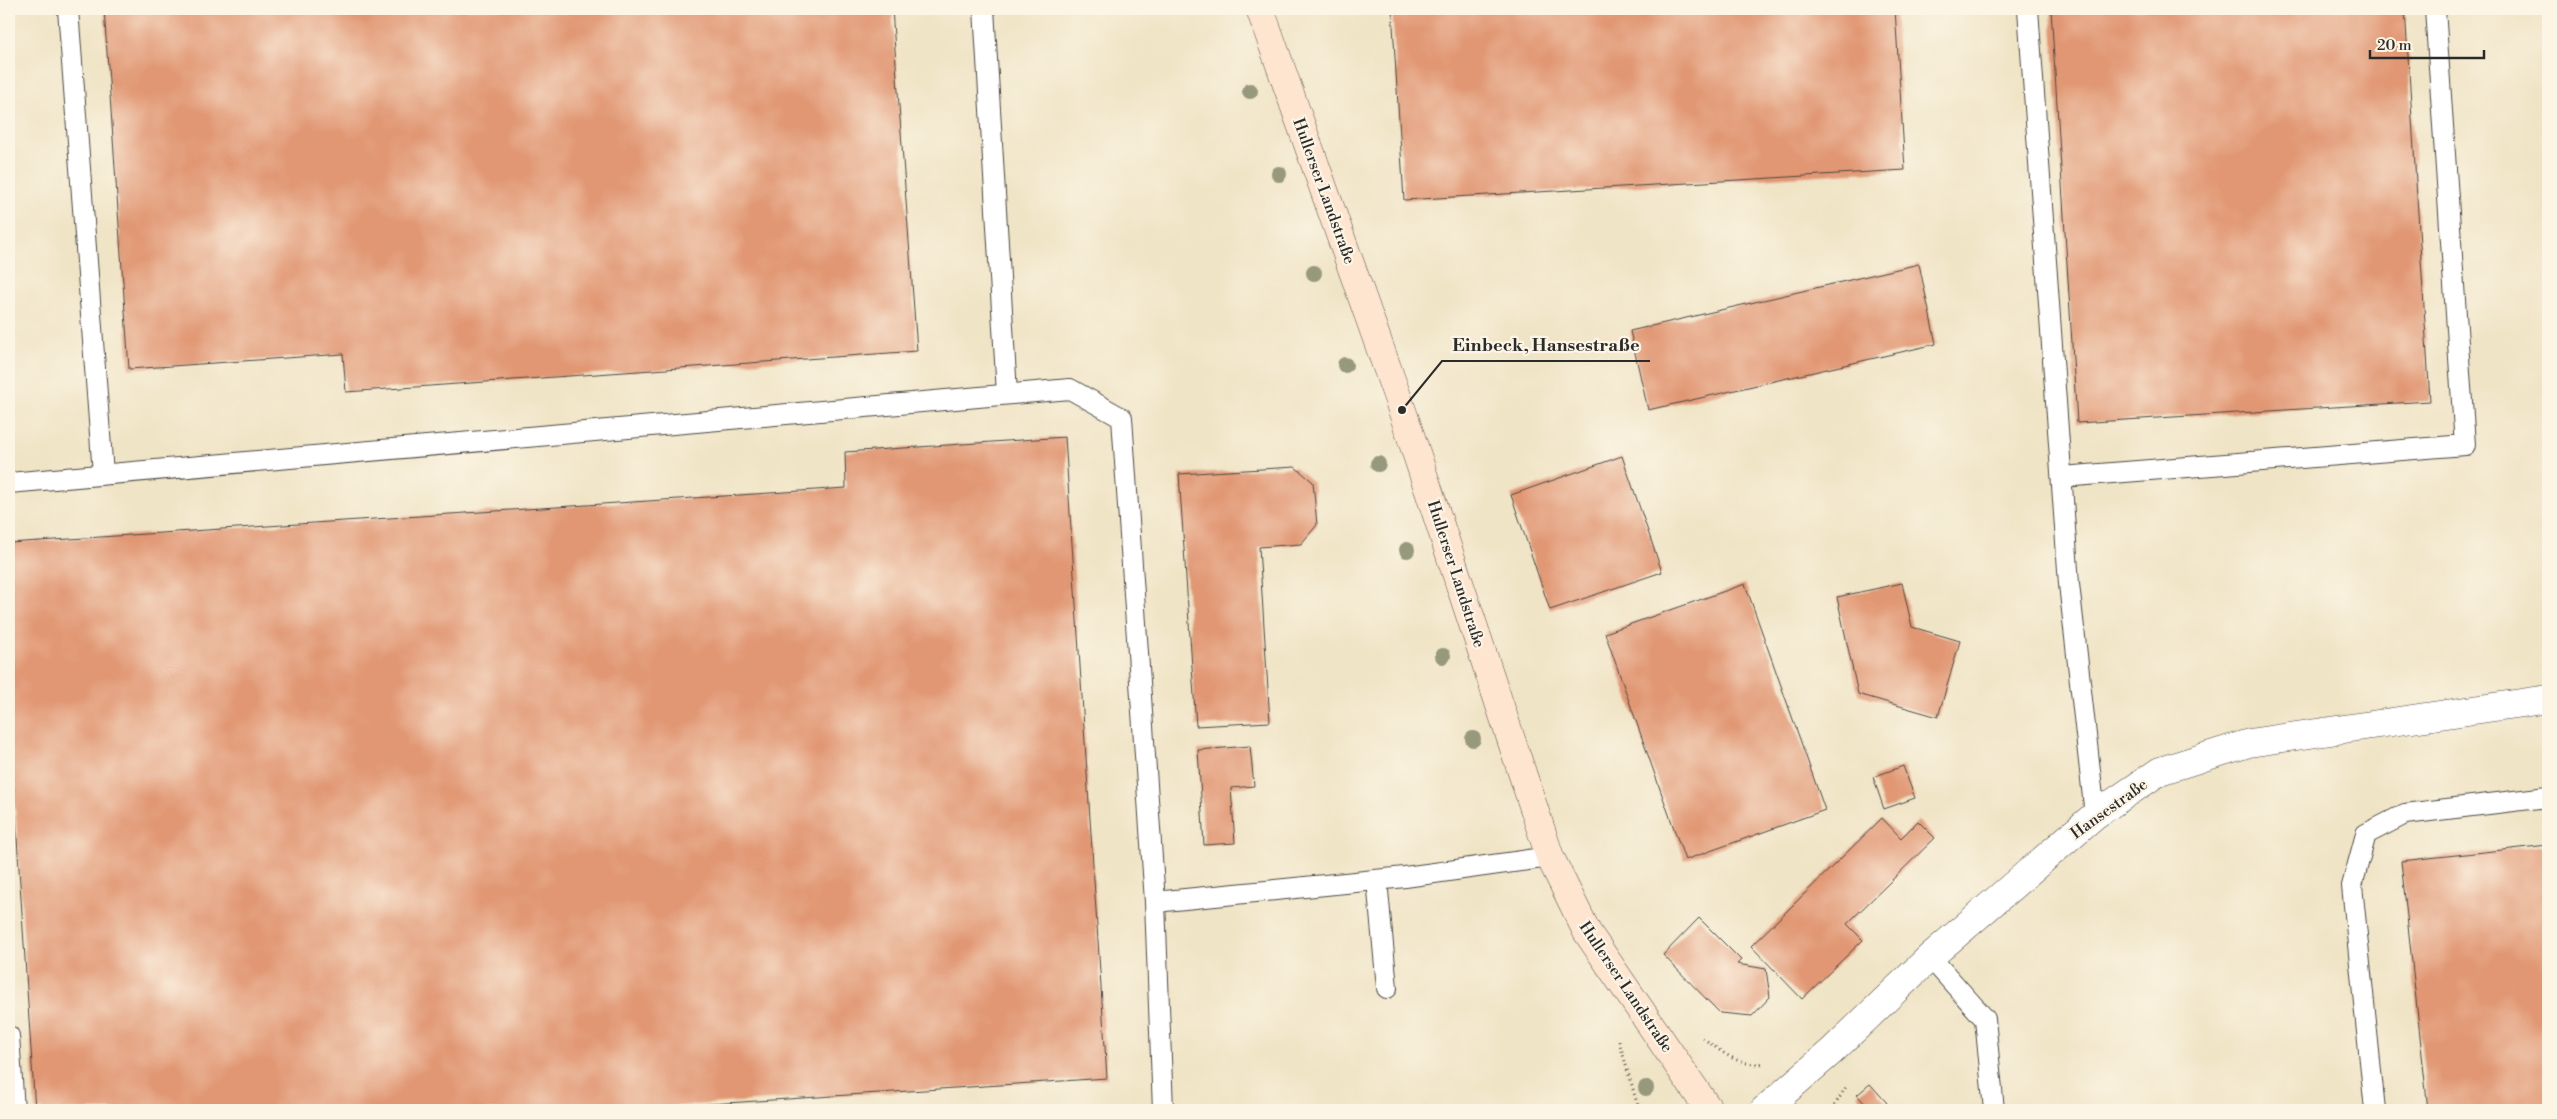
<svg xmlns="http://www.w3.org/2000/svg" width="2557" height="1119" viewBox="0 0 2557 1119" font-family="'Libre Bodoni',serif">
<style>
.building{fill:#e19773}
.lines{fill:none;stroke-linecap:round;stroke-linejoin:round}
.lane-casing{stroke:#494742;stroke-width:22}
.street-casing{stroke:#494742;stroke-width:29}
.secondary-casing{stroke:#494742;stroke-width:29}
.path{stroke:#494742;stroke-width:3;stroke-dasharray:1 4;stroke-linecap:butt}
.lane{stroke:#fff;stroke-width:20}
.street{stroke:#fff;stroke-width:28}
.secondary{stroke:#fde5d0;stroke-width:28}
.tree{fill:#97997d}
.labels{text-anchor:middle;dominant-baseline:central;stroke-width:4.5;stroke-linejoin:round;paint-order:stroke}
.street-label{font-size:16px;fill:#2b2b2b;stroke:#fcf5e5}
.leader{fill:none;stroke:#2b2b2b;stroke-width:2}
.callout-dot{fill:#2b2b2b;stroke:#fcf5e5;stroke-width:2}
.callout-label{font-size:18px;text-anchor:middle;font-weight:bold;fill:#2b2b2b;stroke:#fcf5e5;stroke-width:4.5;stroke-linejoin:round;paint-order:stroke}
</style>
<rect width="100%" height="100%" fill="#fcf5e5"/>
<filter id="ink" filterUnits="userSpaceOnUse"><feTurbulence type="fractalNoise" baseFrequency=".02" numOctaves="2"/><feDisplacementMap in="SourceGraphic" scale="10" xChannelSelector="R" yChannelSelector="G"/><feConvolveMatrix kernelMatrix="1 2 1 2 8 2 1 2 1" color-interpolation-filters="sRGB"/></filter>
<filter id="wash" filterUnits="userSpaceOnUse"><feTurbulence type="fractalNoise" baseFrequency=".0096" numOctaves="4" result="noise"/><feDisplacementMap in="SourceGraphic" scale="20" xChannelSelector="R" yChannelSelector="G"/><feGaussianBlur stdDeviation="1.12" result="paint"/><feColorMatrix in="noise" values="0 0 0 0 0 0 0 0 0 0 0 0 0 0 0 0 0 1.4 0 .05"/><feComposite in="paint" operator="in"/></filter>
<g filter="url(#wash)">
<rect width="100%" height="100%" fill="#f0e4c6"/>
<g id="blocks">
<g class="building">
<polygon points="104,9 892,9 917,351 346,392 343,354 129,369"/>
<polygon points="1392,9 1895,9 1905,170 1404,200"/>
<polygon points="2051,9 2405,9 2430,401 2077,423"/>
<polygon points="1919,264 1936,344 1648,410 1630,331"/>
<polygon points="1065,437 1107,1078 620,1110 35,1110 9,717 9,543 846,488 845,452"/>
<polygon points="1622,456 1662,572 1550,610 1511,495"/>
<polygon points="1295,467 1313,482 1317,525 1301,544 1259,547 1270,722 1196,726 1179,474"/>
<polygon points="1902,583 1912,627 1960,641 1938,717 1858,694 1837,597"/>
<polygon points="1745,584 1825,810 1685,860 1605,633"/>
<polygon points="1250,746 1254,786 1231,788 1235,843 1204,845 1198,750"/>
<polygon points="1903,766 1915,798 1884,809 1873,777"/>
<polygon points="1882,818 1901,838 1918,821 1935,838 1847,924 1863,940 1802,999 1751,946"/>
<polygon points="2548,845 2548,1110 2428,1110 2401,861"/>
<polygon points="1699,918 1741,960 1737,964 1766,969 1770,997 1752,1016 1720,1013 1663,955"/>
<polygon points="1870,1084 1887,1103 1880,1110 1871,1110 1857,1095"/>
</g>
</g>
</g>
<g filter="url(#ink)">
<use href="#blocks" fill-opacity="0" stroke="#494742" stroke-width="1"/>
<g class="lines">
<defs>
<g id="lane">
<polyline points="68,9 103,474"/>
<polyline points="984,9 1007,394"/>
<polyline points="2028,9 2069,584 2095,815"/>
<polyline points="2062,477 2465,445 2435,9"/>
<polyline points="9,483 1070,389 1122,418 1155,902 1163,1110"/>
<polyline points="1377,880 1387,988"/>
<polyline points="1155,902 1405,877 1550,857"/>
<polyline points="1930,957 1985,1019 1994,1110"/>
<polyline points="9,1036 14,1110"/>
<polyline points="2375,1110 2352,886 2366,834 2405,814 2548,797"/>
</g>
<polyline id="street" points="1764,1110 1832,1051 1930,957 2095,815 2160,771 2249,743 2548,699"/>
<polyline id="secondary" points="1260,9 1402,410 1550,857 1587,932 1709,1110"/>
</defs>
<use href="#lane" class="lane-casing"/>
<use href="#street" class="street-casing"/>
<use href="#secondary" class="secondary-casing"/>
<g class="path">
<path d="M 1703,1038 C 1722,1052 1740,1068 1765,1063"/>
<polyline points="1619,1041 1639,1110"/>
<polyline points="1832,1110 1847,1085"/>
</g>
<use href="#lane" class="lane"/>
<use href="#street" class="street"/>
<use href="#secondary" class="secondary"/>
</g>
<g class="tree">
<circle cx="1250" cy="91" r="8"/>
<circle cx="1279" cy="174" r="8"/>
<circle cx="1314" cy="273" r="8"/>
<circle cx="1345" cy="365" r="8"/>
<circle cx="1378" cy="464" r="8"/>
<circle cx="1407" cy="550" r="8"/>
<circle cx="1443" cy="656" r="8"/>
<circle cx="1473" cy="739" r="8"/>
<circle cx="1646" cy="1088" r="8"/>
</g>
</g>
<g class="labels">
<g class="street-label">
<text transform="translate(1324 191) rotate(70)">Hullerser Landstraße</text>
<text transform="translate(1456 574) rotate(72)">Hullerser Landstraße</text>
<text transform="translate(2109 809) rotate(-36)">Hansestraße</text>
<text transform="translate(1626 987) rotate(56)">Hullerser Landstraße</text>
</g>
</g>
<path class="leader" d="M1402 410L1442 361H1650"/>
<circle class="callout-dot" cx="1402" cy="410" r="5"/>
<g class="callout-label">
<text x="1546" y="351">Einbeck, Hansestraße</text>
</g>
<rect width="2557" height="1119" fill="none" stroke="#fcf5e5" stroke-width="30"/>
<path d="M2370 50v8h114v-8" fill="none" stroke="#2b2b2b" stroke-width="2.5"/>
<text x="2377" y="50" font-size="15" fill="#2b2b2b" stroke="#fcf5e5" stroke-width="4" paint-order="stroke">20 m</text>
</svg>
